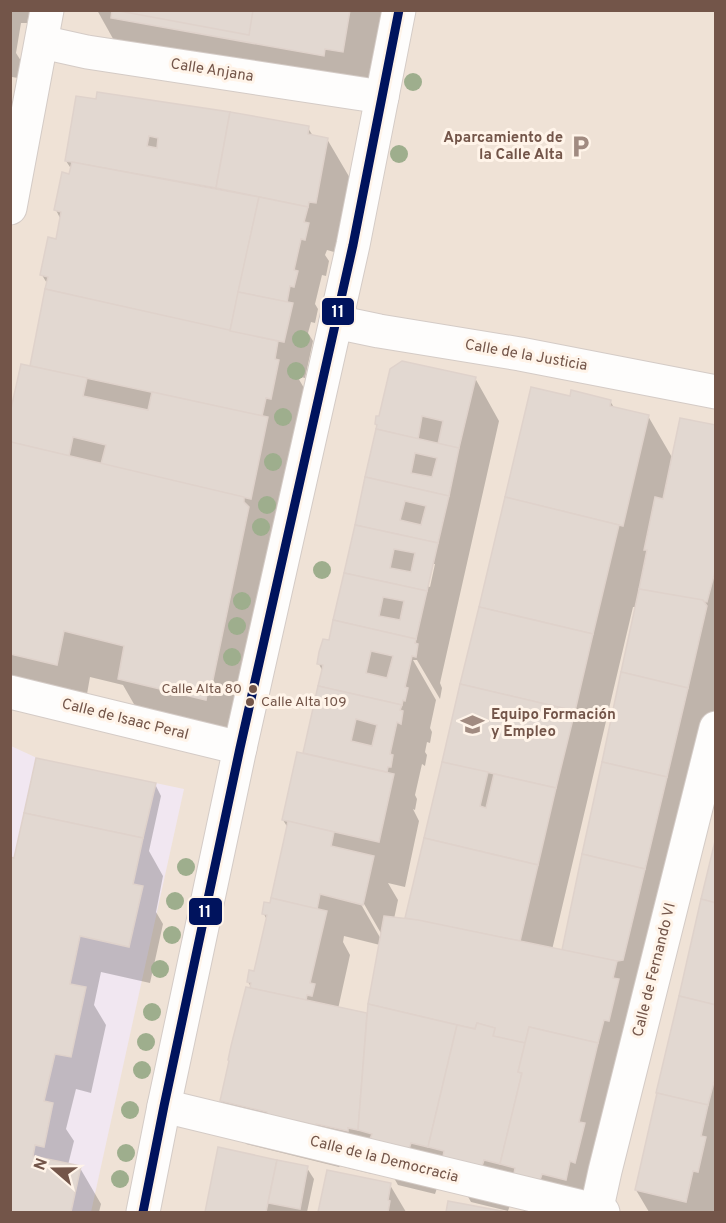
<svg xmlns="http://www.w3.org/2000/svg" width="726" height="1223" viewBox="0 0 726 1223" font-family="Overpass,sans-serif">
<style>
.residential{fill:#efe2d6}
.education{fill:#f1e7f1}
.shadow{fill:#0003;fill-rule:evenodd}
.building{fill:#e2d8d1;stroke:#dfd2cb;stroke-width:1.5;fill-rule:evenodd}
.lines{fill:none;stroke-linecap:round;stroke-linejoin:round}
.minor-casing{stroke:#d4cbc6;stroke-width:35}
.tertiary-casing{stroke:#d4cbc6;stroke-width:35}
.minor{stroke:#fefdfc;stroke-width:33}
.tertiary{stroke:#fefdfc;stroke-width:33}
.bus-1-casing{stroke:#fff4e9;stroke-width:14}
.bus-1{stroke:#00135d;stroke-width:9}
.tree{fill:#9eae8d}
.bus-dot{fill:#735549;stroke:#fff4e9;stroke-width:2}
.labels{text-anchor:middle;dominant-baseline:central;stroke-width:6;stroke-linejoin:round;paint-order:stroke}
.bus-label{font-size:14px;fill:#735549;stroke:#fff4e9;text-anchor:end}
.street-label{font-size:15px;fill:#735549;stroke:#fff4e9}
.poi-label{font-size:15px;font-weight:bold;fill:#735549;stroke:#fff4e9;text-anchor:end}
.line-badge{stroke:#fff4e9;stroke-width:2}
.badge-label{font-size:16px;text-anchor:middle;font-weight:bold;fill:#fff}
</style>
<rect width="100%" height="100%" fill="#f6f0e9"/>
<rect class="residential" x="11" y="11" width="704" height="1201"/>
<polygon class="education" points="11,746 37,758 184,789 91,1212 11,1212"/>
<g class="shadow">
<polygon points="10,10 30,10 27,23 21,23 16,53 21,61 18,78 12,77 10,87"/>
<polygon points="97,10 385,10 369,98 121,53"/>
<polygon points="77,97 308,128 313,136 327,139 354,185 342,249 335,247 334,252 327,250 325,255 329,261 326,276 322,275 315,304 318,309 315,323 311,322 308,333 313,341 305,378 297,376 304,388 236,740 146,725 123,685 90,677 84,711 10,693 10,421 33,368 48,285 42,275 57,241 61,220 56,210 71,176 72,170 66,161"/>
<polygon points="10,99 14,104 10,121"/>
<path d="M 475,378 L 499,421 L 440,683 L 442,688 L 440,699 L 417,660 L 413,660 L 436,700 L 430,728 L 432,732 L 430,743 L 427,742 L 425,752 L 427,755 L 425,766 L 422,764 L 415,795 L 417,799 L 415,810 L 413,809 L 419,821 L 405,887 L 388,883 L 398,900 L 394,919 L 408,920 L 406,918 L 571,398 L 610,401 L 615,409 L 648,416 L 673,459 L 716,426 L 716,726 L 601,1208 L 510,1205 L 508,1211 L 471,1202 L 467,1195 L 437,1188 L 435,1194 L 398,1185 L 394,1178 L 373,1171 L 372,1174 L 340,1166 L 339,1167 L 246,1144 L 222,1101 L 253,990 L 248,982 L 255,973 L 267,920 L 264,914 L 271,905 L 288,828 L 283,820 L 306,756 L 305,753 L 323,672 L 319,664 L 330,642 L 378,427 L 376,424 ZM 432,564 L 435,564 L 430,587 L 427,586 ZM 633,607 L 636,607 L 563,952 L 552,950 ZM 360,897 L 382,935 L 382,941 L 358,899 ZM 344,936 L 380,945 L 369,1015 L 338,1009 L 350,955 L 343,942 Z"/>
<polygon points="155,784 161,796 149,851 163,876 156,912 163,924 150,983 101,972 94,1005 106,1025 91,1093 76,1089 66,1129 74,1141 68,1165 80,1168 101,1204 99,1212 10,1212 10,859 15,860"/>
<polygon points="716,845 716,1212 649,1212 636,1190"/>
<polygon points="220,1149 307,1168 314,1179 307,1212 207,1212"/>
<polygon points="328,1172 390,1185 406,1212 320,1212"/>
<polygon points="449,1203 499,1212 447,1212"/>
</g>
<g class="building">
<polygon points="112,10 350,10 343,52 325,49 324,56 111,18"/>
<polygon points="114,10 253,10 249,35"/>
<path d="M 97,92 L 230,112 L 216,188 L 65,161 L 76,96 L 96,99 ZM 149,136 L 158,138 L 157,148 L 147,146 Z"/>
<polygon points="230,112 309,126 308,134 328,138 316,203 309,202 308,207 216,188"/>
<polygon points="72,162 259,197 230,331 45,289 48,277 40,275 48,237 56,239 61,212 54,210 62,172 69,174"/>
<polygon points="259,197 308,207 304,222 309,223 305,240 301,239 294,270 298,271 294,287 290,286 287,302 238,292"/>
<polygon points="45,289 278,341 275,359 279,360 271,399 266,398 262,416 30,366"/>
<polygon points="238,292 293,303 284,342 230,331"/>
<polygon points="402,361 476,377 459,448 438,444 443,421 422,416 418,439 376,429 377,425 375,424 376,416 379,416 390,369"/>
<polygon points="21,364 87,378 83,396 148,410 152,392 268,417 251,499 101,464 106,445 73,437 69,456 10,442 10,413"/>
<polygon points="531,387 570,396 571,390 611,400 610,406 649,415 623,526 505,497"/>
<polygon points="680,418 716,425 716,568 707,602 639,589 647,550 644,550 655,497 663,499"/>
<path d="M 376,429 L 459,448 L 449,496 L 365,477 ZM 415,453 L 437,458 L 432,477 L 411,473 Z"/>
<polygon points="11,442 244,497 244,502 249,507 210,694 207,694 206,700 118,679 124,646 64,631 57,665 10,654"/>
<path d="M 365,477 L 449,496 L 438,543 L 355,525 ZM 405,501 L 426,506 L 421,525 L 400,520 Z"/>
<polygon points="505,497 619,525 593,634 479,607"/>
<path d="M 355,525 L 438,543 L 427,591 L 344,573 ZM 394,549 L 415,553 L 411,572 L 390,568 Z"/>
<path d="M 344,573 L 427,591 L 416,639 L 333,620 ZM 383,597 L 404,601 L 400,620 L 379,616 Z"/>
<polygon points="639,589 703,600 707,606 688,688 621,672"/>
<polygon points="479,607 593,634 575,711 460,684"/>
<path d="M 333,620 L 416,639 L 415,643 L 418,644 L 416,657 L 412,656 L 405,687 L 408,688 L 405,701 L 403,700 L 402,705 L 318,686 L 323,665 L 317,664 L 319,652 L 323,639 L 329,640 ZM 371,651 L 393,656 L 387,678 L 366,673 Z"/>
<polygon points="621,672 688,688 667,777 602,762"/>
<polygon points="460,684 575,711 556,788 442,762"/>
<path d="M 318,686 L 402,705 L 400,710 L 403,711 L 401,724 L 397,722 L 390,754 L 393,755 L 391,767 L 388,767 L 387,772 L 303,753 ZM 356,719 L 377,725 L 372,746 L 351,741 Z"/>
<polygon points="297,752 394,774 379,842 282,820"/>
<polygon points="36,758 156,783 143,838 24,813"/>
<polygon points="442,762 488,772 480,806 486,808 494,774 556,788 538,865 424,838"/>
<polygon points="602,762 667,777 645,869 582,854"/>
<polygon points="24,813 143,838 133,884 143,886 129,947 80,936 70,984 86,987 71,1057 55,1054 44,1101 53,1103 44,1147 35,1145 33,1156 81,1166 71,1212 10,1212 10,857 14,858"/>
<polygon points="288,821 334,832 331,846 374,856 363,905 320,894 317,909 271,898"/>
<polygon points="716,837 716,903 701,899"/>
<polygon points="424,838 538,865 520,941 405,918"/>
<polygon points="582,854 645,869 623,960 617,961 562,950"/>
<polygon points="271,898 327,911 310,983 315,984 312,996 307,995 306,1000 250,988 251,983 247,982 249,970 254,971 267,915 262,914 264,902 270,903"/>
<polygon points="701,899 716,903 716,1005 679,996"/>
<polygon points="384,916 418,920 617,961 613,978 619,979 609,1021 604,1020 598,1043 529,1027 525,1043 493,1036 495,1028 480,1024 477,1023 475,1029 368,1004"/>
<polygon points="246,987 367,1013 358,1130 348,1128 348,1131 316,1124 315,1125 267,1114 267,1112 220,1101 229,1061 228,1060 231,1046"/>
<polygon points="679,996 716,1005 716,1074 708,1105 656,1093"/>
<polygon points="368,1004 457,1025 428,1147 411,1143 409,1149 370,1139 372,1134 358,1130"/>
<polygon points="477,1023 495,1028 493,1036 525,1043 518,1072 522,1073 500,1164 484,1160 482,1166 443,1157 444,1151 428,1147 457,1025 475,1029"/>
<polygon points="529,1027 598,1043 579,1122 585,1123 575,1163 570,1161 566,1180 542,1174 540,1180 514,1174 515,1168 500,1164 522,1073 518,1072"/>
<polygon points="657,1093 708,1105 701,1136 706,1137 698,1172 693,1171 686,1202 635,1190"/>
<polygon points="218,1147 277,1160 266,1212 205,1212"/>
<polygon points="277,1160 308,1166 300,1209 268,1203"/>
<polygon points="327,1170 391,1183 388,1200 390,1201 388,1212 318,1212"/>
<polygon points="448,1201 507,1212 446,1212"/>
</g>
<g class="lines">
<defs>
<g id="minor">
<polyline points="42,42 87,52 382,97"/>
<polyline points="10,208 47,10"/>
<polyline points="336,322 379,331 520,354 716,392"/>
<polyline points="10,692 240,748"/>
<polyline points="164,1106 603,1212"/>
<polyline points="596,1212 605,1171 716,728"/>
</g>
<polyline id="tertiary" points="143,1212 164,1106 240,748 353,245 399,10"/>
</defs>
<use href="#minor" class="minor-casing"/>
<use href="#tertiary" class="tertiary-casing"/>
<use href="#minor" class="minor"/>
<use href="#tertiary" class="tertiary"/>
<defs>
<polyline id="bus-1" points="143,1212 164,1106 240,748 353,245 399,10"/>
</defs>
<use href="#bus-1" class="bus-1-casing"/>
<use href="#bus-1" class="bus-1"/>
</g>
<g class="tree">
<circle cx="413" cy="82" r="9"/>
<circle cx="399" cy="154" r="9"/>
<circle cx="301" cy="339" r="9"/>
<circle cx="296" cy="371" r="9"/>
<circle cx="283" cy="417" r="9"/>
<circle cx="273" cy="462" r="9"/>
<circle cx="267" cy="505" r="9"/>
<circle cx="261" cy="527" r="9"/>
<circle cx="322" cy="570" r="9"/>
<circle cx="242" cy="601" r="9"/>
<circle cx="237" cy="626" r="9"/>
<circle cx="232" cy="657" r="9"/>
<circle cx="186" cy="867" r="9"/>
<circle cx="175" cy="901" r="9"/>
<circle cx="172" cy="935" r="9"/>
<circle cx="160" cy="969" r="9"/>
<circle cx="152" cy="1012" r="9"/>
<circle cx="146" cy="1042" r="9"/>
<circle cx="142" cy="1070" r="9"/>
<circle cx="130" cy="1110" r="9"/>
<circle cx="126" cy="1153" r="9"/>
<circle cx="120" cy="1179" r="9"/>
</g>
<defs>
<symbol id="parking-bare" viewBox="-9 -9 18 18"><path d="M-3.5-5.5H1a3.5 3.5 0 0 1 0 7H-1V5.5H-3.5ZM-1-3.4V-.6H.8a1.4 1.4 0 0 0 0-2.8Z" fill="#a18b81" stroke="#fff4e9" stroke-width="2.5" paint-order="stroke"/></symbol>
<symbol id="school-bare" viewBox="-9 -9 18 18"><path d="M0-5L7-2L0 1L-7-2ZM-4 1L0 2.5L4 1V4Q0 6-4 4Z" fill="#a18b81" stroke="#fff4e9" stroke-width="2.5" paint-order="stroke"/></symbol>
</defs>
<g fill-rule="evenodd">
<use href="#parking-bare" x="564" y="130" width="33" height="33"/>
<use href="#school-bare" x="456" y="708" width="33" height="33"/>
</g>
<g class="bus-dot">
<circle cx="253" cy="689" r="5"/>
<circle cx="250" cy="702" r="5"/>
</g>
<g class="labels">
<g class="bus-label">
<text x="242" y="689">Calle Alta 80</text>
<text x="261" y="702" text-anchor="start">Calle Alta 109</text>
</g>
<g class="street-label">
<text transform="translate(212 71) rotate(9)">Calle Anjana</text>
<text transform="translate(526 356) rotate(10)">Calle de la Justicia</text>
<text transform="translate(125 720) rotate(14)">Calle de Isaac Peral</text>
<text transform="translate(655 970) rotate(-76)">Calle de Fernando VI</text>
<text transform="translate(384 1160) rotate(14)">Calle de la Democracia</text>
</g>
<g class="poi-label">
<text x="563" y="138">Aparcamiento de<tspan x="563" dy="17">la Calle Alta</tspan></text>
<text x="491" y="715" text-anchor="start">Equipo Formación<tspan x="491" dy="17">y Empleo</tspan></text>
</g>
</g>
<g class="line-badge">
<rect x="321" y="297" width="34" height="29" rx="6" fill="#00135d"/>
<rect x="188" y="897" width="35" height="29" rx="6" fill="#00135d"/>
</g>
<g class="badge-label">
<text x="338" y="317">11</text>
<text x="205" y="917">11</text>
</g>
<rect width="726" height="1223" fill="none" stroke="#735549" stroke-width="24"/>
<g transform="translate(54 1169) rotate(290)" stroke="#fff4e9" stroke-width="4.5" paint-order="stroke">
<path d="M0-4.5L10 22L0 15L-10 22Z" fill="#735549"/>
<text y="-9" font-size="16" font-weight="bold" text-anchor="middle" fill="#735549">N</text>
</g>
</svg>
